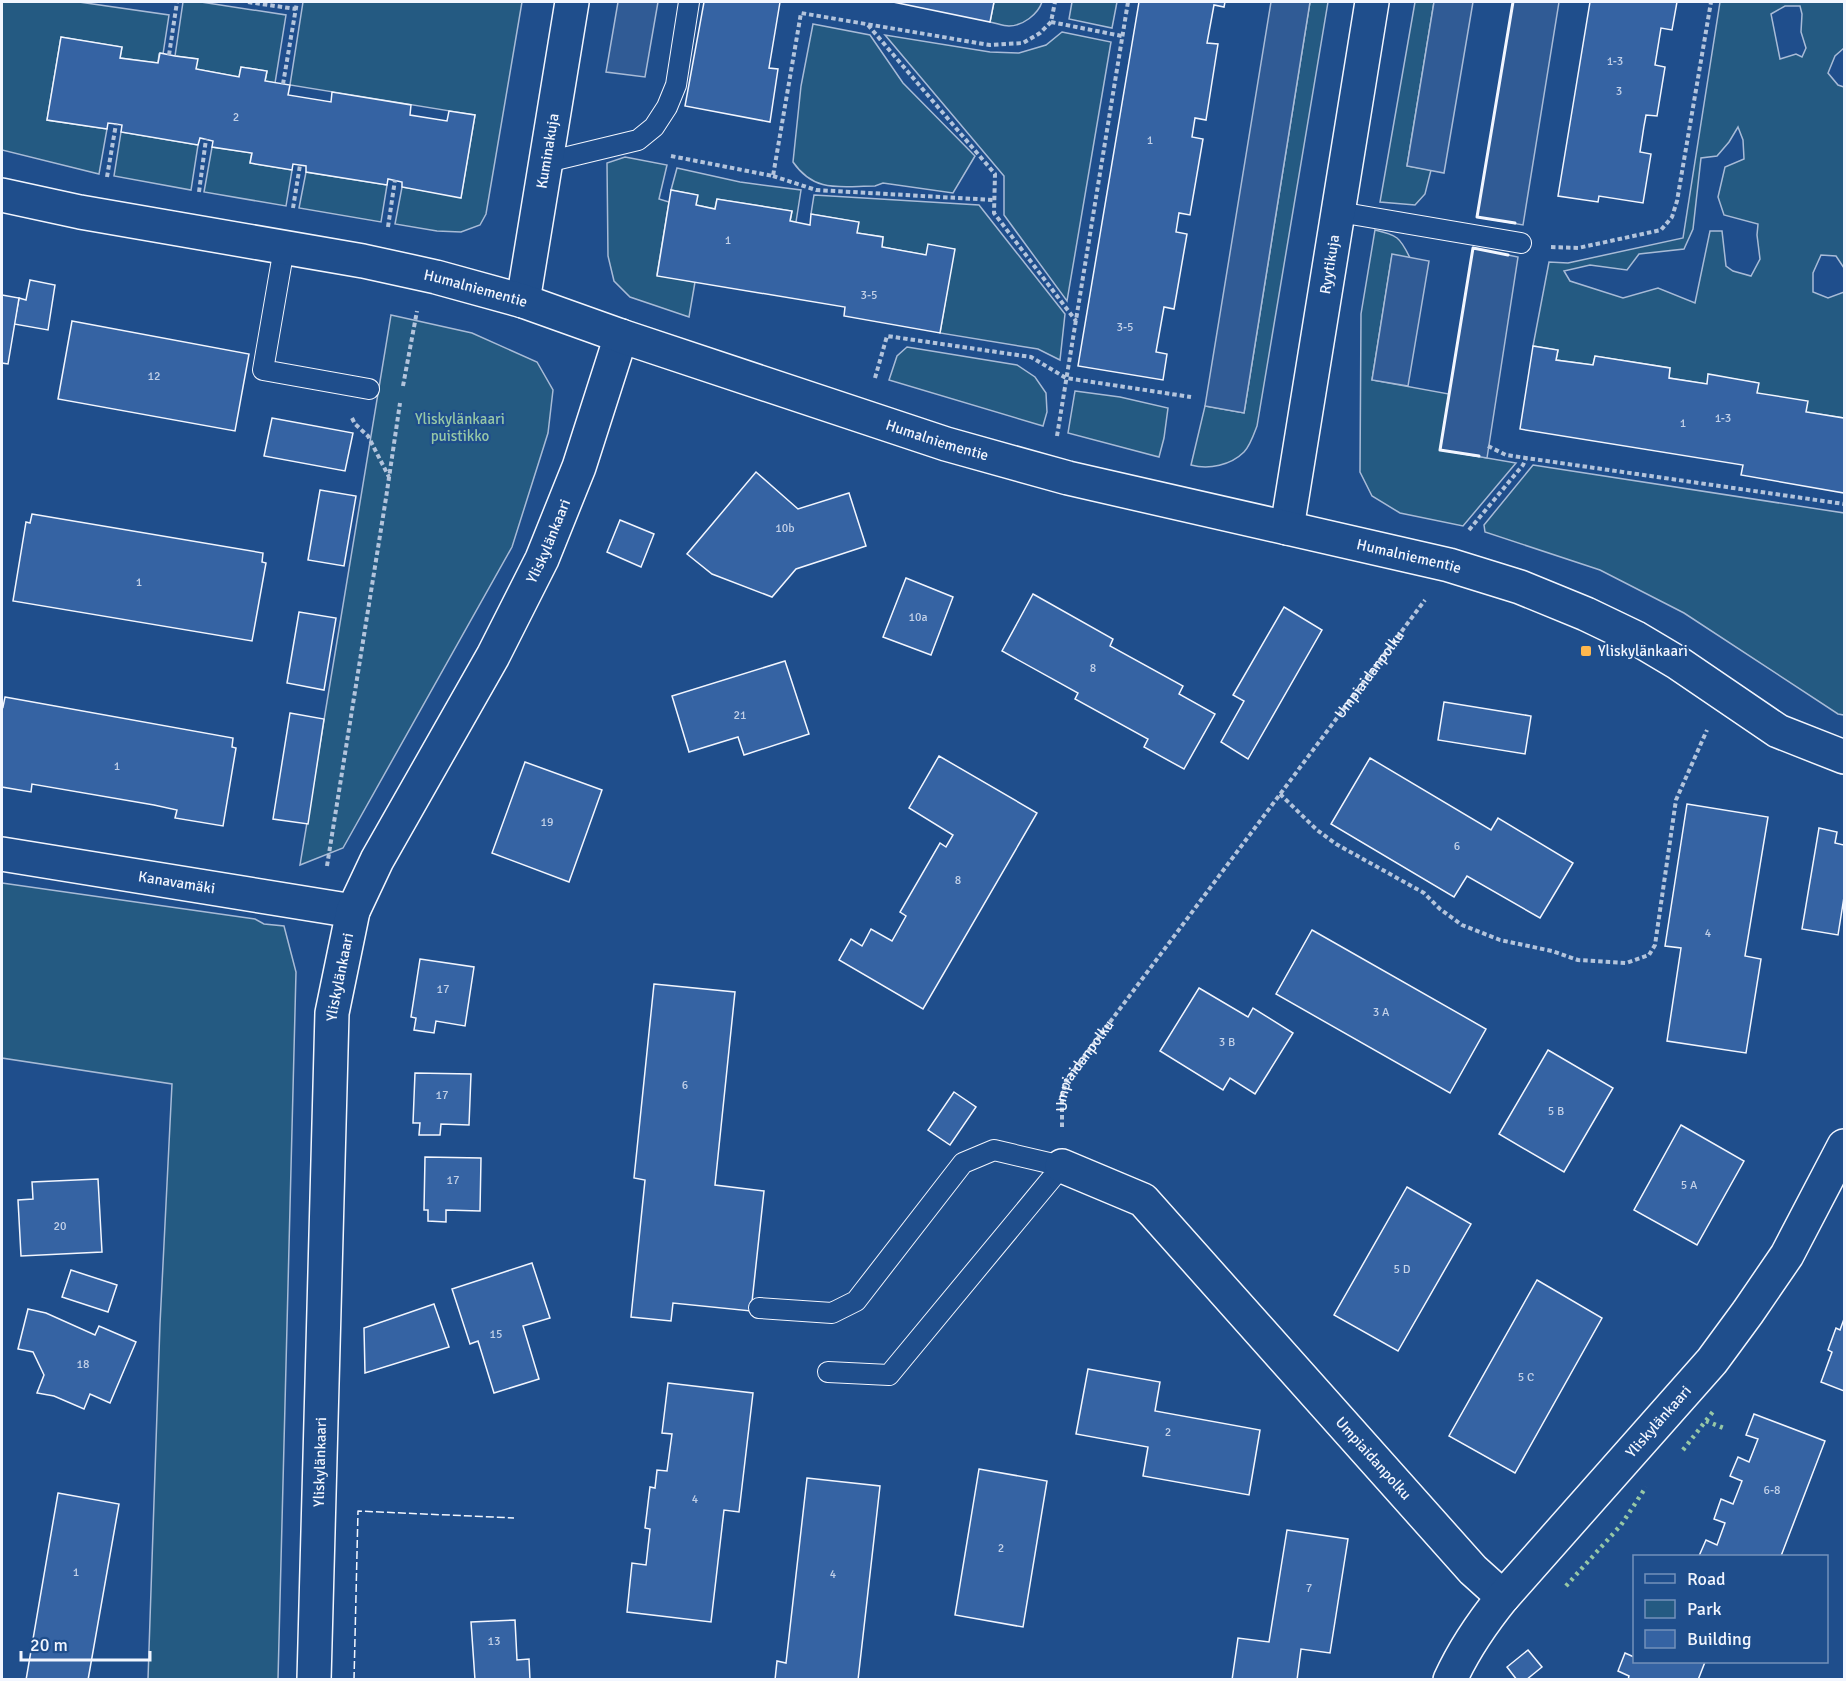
<svg xmlns="http://www.w3.org/2000/svg" width="1846" height="1681" viewBox="0 0 1846 1681" font-family="Signika,sans-serif">
<style>
.green{fill:#245a82;stroke:#a8bbd7;stroke-width:1.5;fill-rule:evenodd}
.parking{fill:#305b95;stroke:#a8bbd7;stroke-width:1.5}
.building{fill:#3563a3;stroke:#f2f6ff;stroke-width:1.5}
.lines{fill:none;stroke-linecap:round;stroke-linejoin:round}
.lane-casing{stroke:#f2f6ff;stroke-width:22}
.street-casing{stroke:#f2f6ff;stroke-width:36}
.secondary-casing{stroke:#f2f6ff;stroke-width:36}
.path{stroke:#b3c4dc;stroke-width:4;stroke-dasharray:4.5 3;stroke-linecap:butt}
.lane{stroke:#1f4e8c;stroke-width:20}
.street{stroke:#1f4e8c;stroke-width:33}
.secondary{stroke:#1f4e8c;stroke-width:33}
.hedge{stroke:#97c8a6;stroke-width:4.5;stroke-dasharray:3 4.5;stroke-linecap:butt}
.fence{stroke:#f2f6ff;stroke-width:1.5;stroke-dasharray:8 3;stroke-linecap:butt}
.wall{stroke:#f2f6ff;stroke-width:3}
.poi-dot{fill:#ffb74d;stroke:#1f4e8c;stroke-width:2}
.labels{text-anchor:middle;dominant-baseline:central;stroke-width:4.5;stroke-linejoin:round;paint-order:stroke}
.number-label{font-size:12px;fill:#c3d1e8}
.street-label{font-size:15px;fill:#f2f6ff;stroke:#1f4e8c}
.park-label{font-size:15px;fill:#97c8a6;stroke:#1f4e8c}
.poi-label{font-size:15px;fill:#f2f6ff;stroke:#1f4e8c;text-anchor:start}
</style>
<rect width="100%" height="100%" fill="#1f4e8c"/>
<g class="green">
<polygon points="2,2 79,2 169,15 163,54 159,54 158,63 120,58 122,47 61,37 47,120 107,129 99,174 2,150"/>
<polygon points="183,2 201,2 286,15 275,83 265,81 267,71 241,67 239,77 196,69 197,59 175,56"/>
<polygon points="303,2 522,2 486,214 480,225 461,232 437,231 395,224 402,187 461,197 475,115 290,85"/>
<path d="M 994,2 L 1042,2 C 1038,14 1023,26 1009,26 C 1003,26 996,23 990,22 Z"/>
<polygon points="1072,2 1117,2 1112,28 1069,19"/>
<path d="M 1310,2 L 1328,2 L 1257,426 C 1254,434 1250,446 1244,452 C 1231,465 1209,470 1191,465 L 1205,406 L 1244,413 Z"/>
<polygon points="1415,2 1434,2 1407,166 1431,170 1425,194 1415,205 1380,202"/>
<path d="M 1720,2 L 1844,2 L 1844,48 L 1835,56 L 1828,73 L 1838,85 L 1844,87 L 1844,268 L 1836,256 L 1821,255 L 1813,273 L 1813,292 L 1828,298 L 1844,292 L 1844,418 L 1806,412 L 1757,393 L 1758,383 L 1709,375 L 1707,384 L 1669,378 L 1670,368 L 1595,356 L 1593,365 L 1556,360 L 1558,350 L 1533,346 L 1549,262 L 1568,263 L 1683,238 ZM 1785,6 L 1800,6 L 1802,14 L 1801,32 L 1806,48 L 1802,57 L 1796,54 L 1780,59 L 1771,14 ZM 1738,127 L 1743,140 L 1744,159 L 1725,167 L 1718,197 L 1724,215 L 1758,224 L 1757,235 L 1760,259 L 1751,276 L 1733,271 L 1726,266 L 1722,231 L 1710,231 L 1695,303 L 1658,288 L 1623,298 L 1570,281 L 1564,271 L 1590,265 L 1627,270 L 1639,254 L 1684,249 L 1693,229 L 1701,158 L 1717,156 L 1729,142 Z"/>
<path d="M 813,24 L 870,35 L 903,83 L 975,156 L 953,193 L 883,183 L 875,186 C 842,186 815,194 793,162 L 801,86 Z"/>
<polygon points="1062,32 1111,42 1067,301 1004,215 1004,176 885,35 990,52 1019,53 1046,45"/>
<polygon points="121,132 198,145 191,190 114,176"/>
<polygon points="212,147 252,153 250,163 292,170 286,206 204,192"/>
<polygon points="625,157 667,165 659,199 669,202 657,275 695,282 689,317 630,297 614,281 608,256 607,163"/>
<polygon points="677,168 740,182 801,190 796,222 790,221 792,211 717,199 715,209 696,205 697,195 671,190"/>
<polygon points="306,172 387,185 381,222 299,208"/>
<polygon points="814,195 979,205 1065,314 1060,360 1038,349 940,333 954,249 926,255 882,247 883,237 857,233 858,222 811,214"/>
<path d="M 1375,230 C 1397,235 1400,237 1410,258 L 1392,255 L 1372,380 L 1449,394 L 1440,450 L 1516,463 L 1463,526 L 1400,513 L 1372,496 L 1360,472 L 1361,314 Z"/>
<polygon points="391,315 472,333 537,362 553,390 548,433 512,547 343,848 300,865"/>
<polygon points="907,347 1017,365 1035,377 1046,393 1047,412 1043,426 889,380 897,356"/>
<polygon points="1075,391 1120,397 1168,408 1164,438 1159,457 1068,433"/>
<polygon points="1533,465 1844,513 1844,715 1838,714 1684,613 1600,570 1485,532 1484,525"/>
<polygon points="2,883 255,919 264,924 284,926 296,972 278,1679 148,1679 160,1324 172,1084 2,1058"/>
</g>
<g class="parking">
<polygon points="618,2 658,2 645,77 606,72"/>
<polygon points="1271,2 1310,2 1244,413 1205,406"/>
<polygon points="1434,2 1473,2 1444,173 1407,166"/>
<polygon points="1513,2 1559,2 1523,225 1477,217"/>
<polygon points="1473,248 1518,257 1487,458 1440,450"/>
<polygon points="1392,254 1429,261 1408,386 1372,380"/>
</g>
<g class="building">
<polygon points="704,2 780,2 769,68 778,69 770,122 685,106"/>
<polygon points="893,2 994,2 990,22"/>
<polygon points="1139,2 1225,2 1224,7 1214,5 1207,43 1218,44 1206,120 1195,118 1192,137 1203,139 1190,215 1179,213 1176,232 1187,234 1174,309 1164,307 1156,352 1167,354 1163,380 1078,366"/>
<polygon points="1590,2 1677,2 1672,30 1661,28 1655,65 1665,67 1657,116 1646,115 1644,126 1640,152 1651,154 1643,203 1599,196 1598,202 1558,196"/>
<polygon points="61,37 122,47 120,58 158,63 160,53 175,56 198,59 196,69 239,77 241,67 267,71 265,81 290,85 288,95 331,102 332,92 411,105 410,115 447,121 449,111 475,115 461,198 402,187 402,182 388,179 387,185 306,172 306,166 293,164 292,170 250,163 252,153 212,147 213,141 200,138 198,145 121,132 122,125 116,124 108,123 107,129 47,120"/>
<polygon points="671,190 698,195 696,205 715,209 717,199 792,211 790,221 810,225 811,214 859,222 857,233 883,237 882,247 926,255 928,244 955,249 940,333 844,316 845,307 657,276"/>
<polygon points="30,280 55,285 48,330 14,324 19,298 26,300"/>
<polygon points="2,295 19,298 8,364 2,363"/>
<polygon points="72,321 249,354 235,431 58,399"/>
<polygon points="1533,346 1558,350 1556,360 1593,365 1595,356 1670,368 1669,378 1707,384 1708,374 1759,383 1757,393 1808,401 1806,412 1844,418 1844,414 1844,493 1741,475 1743,465 1520,429"/>
<polygon points="272,418 353,433 345,471 264,456"/>
<polygon points="756,472 798,509 849,493 866,546 796,569 772,597 712,574 687,554"/>
<polygon points="320,490 356,496 344,566 308,560"/>
<polygon points="32,514 263,553 262,562 266,563 252,641 13,601 26,522 30,523"/>
<polygon points="620,520 654,534 641,567 607,552"/>
<polygon points="906,578 953,597 931,655 883,637"/>
<polygon points="1033,594 1113,639 1110,646 1183,686 1179,694 1215,714 1184,769 1144,747 1148,739 1075,699 1078,693 1002,651"/>
<polygon points="1284,607 1322,630 1248,759 1221,742 1244,701 1233,695"/>
<polygon points="299,612 336,618 324,690 287,683"/>
<polygon points="785,661 809,734 744,755 738,737 689,752 672,696"/>
<polygon points="5,697 233,738 232,747 236,748 223,826 175,818 177,810 154,805 32,784 31,792 2,787 2,706 3,707"/>
<polygon points="1444,702 1531,716 1525,754 1438,740"/>
<polygon points="290,713 324,719 308,824 273,819"/>
<polygon points="939,756 1037,813 923,1009 839,960 851,939 862,946 871,929 892,941 906,916 900,912 940,843 946,847 953,835 909,808"/>
<polygon points="1370,758 1491,830 1498,818 1573,863 1540,918 1467,876 1454,897 1331,824"/>
<polygon points="525,762 602,790 569,882 492,853"/>
<polygon points="1687,804 1768,817 1745,956 1761,959 1746,1053 1667,1041 1681,948 1665,946"/>
<polygon points="1819,828 1837,832 1835,843 1844,845 1844,897 1838,935 1802,929"/>
<polygon points="1312,930 1486,1029 1450,1093 1276,994"/>
<polygon points="420,959 474,967 465,1026 436,1021 434,1033 414,1030 416,1018 411,1017"/>
<polygon points="654,984 735,992 715,1185 764,1191 751,1311 673,1303 671,1321 631,1317 645,1180 634,1178"/>
<polygon points="1199,988 1248,1017 1253,1008 1293,1033 1255,1094 1230,1078 1223,1090 1160,1051"/>
<polygon points="1548,1050 1613,1088 1564,1172 1499,1134"/>
<polygon points="415,1073 471,1074 469,1125 441,1124 440,1135 419,1135 420,1123 413,1123"/>
<polygon points="954,1092 976,1107 950,1145 928,1130"/>
<polygon points="1681,1125 1744,1161 1697,1245 1634,1210"/>
<polygon points="425,1157 481,1158 480,1211 446,1210 446,1222 428,1221 428,1210 424,1210"/>
<polygon points="98,1179 102,1252 21,1256 18,1200 33,1199 32,1182"/>
<polygon points="1407,1187 1471,1224 1398,1351 1334,1315"/>
<polygon points="532,1263 550,1318 523,1326 539,1379 494,1393 478,1341 470,1344 452,1289"/>
<polygon points="71,1270 117,1285 108,1312 62,1297"/>
<polygon points="1537,1280 1602,1318 1515,1473 1449,1436"/>
<polygon points="434,1304 449,1347 365,1373 364,1328"/>
<polygon points="28,1309 46,1313 95,1335 99,1326 136,1342 110,1403 90,1394 84,1409 54,1396 37,1393 44,1375 33,1352 18,1349"/>
<polygon points="1844,1319 1844,1391 1821,1382 1832,1352 1828,1350 1836,1328 1840,1330"/>
<polygon points="1088,1369 1160,1382 1155,1411 1260,1430 1249,1495 1143,1476 1148,1447 1076,1434"/>
<polygon points="668,1383 753,1393 739,1512 724,1510 711,1622 627,1612 632,1563 646,1565 650,1529 645,1528 650,1487 655,1488 657,1470 667,1471 672,1434 662,1433"/>
<polygon points="1754,1414 1825,1441 1781,1556 1699,1556 1706,1540 1717,1545 1725,1523 1714,1519 1721,1499 1733,1504 1742,1481 1730,1476 1738,1457 1749,1462 1758,1439 1746,1435"/>
<polygon points="979,1469 1047,1481 1023,1627 955,1615"/>
<polygon points="807,1478 880,1486 858,1680 775,1680 777,1661 786,1663"/>
<polygon points="58,1493 119,1504 88,1680 26,1680"/>
<polygon points="1287,1530 1348,1539 1330,1653 1301,1649 1297,1680 1232,1680 1238,1638 1269,1642"/>
<polygon points="515,1620 517,1660 529,1659 530,1680 475,1680 471,1622"/>
<polygon points="1528,1650 1542,1667 1526,1680 1517,1680 1507,1667"/>
<polygon points="1625,1653 1634,1657 1634,1662 1705,1662 1698,1680 1628,1680 1629,1676 1618,1671"/>
</g>
<g class="lines">
<defs>
<g id="lane">
<polyline points="547,162 638,140 654,127 667,107 676,85 689,2"/>
<polyline points="1339,212 1521,243"/>
<polyline points="284,248 263,370 369,389"/>
<polyline points="759,1308 832,1313 856,1301 963,1163 994,1150 1062,1166 889,1375 828,1372"/>
</g>
<g id="street">
<path id="s2" d="M 523,301 L 572,2"/>
<path id="s3" d="M 1287,528 L 1372,2"/>
<path id="s4" d="M 2,854 L 353,911"/>
<path id="s5" d="M 1062,1166 L 1143,1200 L 1473,1570 L 1503,1597"/>
<path id="s6" d="M 314,1680 L 332,1013 L 353,911 L 377,860 L 493,656 L 542,559 L 579,467 L 621,336"/>
<path id="s7" d="M 1450,1680 C 1464,1649 1482,1623 1503,1597 L 1712,1361 L 1748,1312 L 1787,1255 L 1844,1146"/>
</g>
<g id="secondary">
<path id="s8" d="M 2,195 L 80,212 L 363,261 L 436,277 L 523,301 L 621,336 L 946,444 L 1068,478 L 1449,565 L 1520,587 L 1586,614 L 1636,638 L 1678,663 L 1778,731 L 1844,757"/>
</g>
</defs>
<use href="#lane" class="lane-casing"/>
<use href="#street" class="street-casing"/>
<use href="#secondary" class="secondary-casing"/>
<g class="path">
<polyline points="248,2 296,9"/>
<polyline points="1051,22 1122,36"/>
<polyline points="868,25 995,174 994,213 1076,321"/>
<polyline points="169,55 177,2"/>
<polyline points="283,84 297,2"/>
<polyline points="671,156 773,176 801,13 990,45 1023,43 1040,33 1051,22 1055,2"/>
<polyline points="773,176 816,190 994,200"/>
<polyline points="107,177 116,124"/>
<polyline points="199,192 206,139"/>
<polyline points="293,208 300,165"/>
<polyline points="388,227 395,180"/>
<polyline points="1551,247 1578,248 1661,230 1672,217 1677,201 1711,2"/>
<polyline points="875,378 887,336 1031,357 1066,378 1191,397"/>
<polyline points="403,386 417,311"/>
<polyline points="352,418 355,424 368,436 389,477"/>
<polyline points="1057,436 1128,2"/>
<polyline points="1488,446 1506,455 1526,458 1844,504"/>
<polyline points="1469,530 1523,465 1526,458"/>
<polyline points="1280,794 1317,830 1336,844 1424,893 1440,909 1462,925 1500,940 1552,951 1578,960 1626,963 1649,955 1655,945 1676,800 1707,730"/>
<polyline points="327,866 386,498 400,403"/>
<path id="s1" d="M 1062,1127 L 1062,1096 L 1066,1081 L 1425,600"/>
</g>
<use href="#lane" class="lane"/>
<use href="#street" class="street"/>
<use href="#secondary" class="secondary"/>
<g class="hedge">
<polyline points="1706,1421 1726,1429"/>
<polyline points="1683,1450 1715,1409"/>
<polyline points="1566,1586 1621,1525 1646,1487"/>
</g>
<polyline class="fence" points="354,1680 358,1511 514,1518"/>
<g class="wall">
<polyline points="1513,2 1477,217 1515,223"/>
<polyline points="1479,456 1440,450 1473,248 1508,255"/>
</g>
</g>
<rect class="poi-dot" x="1580" y="645" width="12" height="12" rx="3"/>
<g class="labels">
<g class="number-label">
<text x="1615" y="61">1-3</text>
<text x="1619" y="91">3</text>
<text x="236" y="117">2</text>
<text x="1150" y="140">1</text>
<text x="728" y="240">1</text>
<text x="869" y="295">3-5</text>
<text x="1125" y="327">3-5</text>
<text x="154" y="376">12</text>
<text x="1723" y="418">1-3</text>
<text x="1683" y="423">1</text>
<text x="785" y="528">10b</text>
<text x="139" y="582">1</text>
<text x="918" y="617">10a</text>
<text x="1093" y="668">8</text>
<text x="740" y="715">21</text>
<text x="117" y="766">1</text>
<text x="547" y="822">19</text>
<text x="1457" y="846">6</text>
<text x="958" y="880">8</text>
<text x="1708" y="933">4</text>
<text x="443" y="989">17</text>
<text x="1381" y="1012">3 A</text>
<text x="1227" y="1042">3 B</text>
<text x="685" y="1085">6</text>
<text x="442" y="1095">17</text>
<text x="1556" y="1111">5 B</text>
<text x="453" y="1180">17</text>
<text x="1689" y="1185">5 A</text>
<text x="60" y="1226">20</text>
<text x="1402" y="1269">5 D</text>
<text x="496" y="1334">15</text>
<text x="83" y="1364">18</text>
<text x="1526" y="1377">5 C</text>
<text x="1168" y="1432">2</text>
<text x="1772" y="1490">6-8</text>
<text x="695" y="1499">4</text>
<text x="1001" y="1548">2</text>
<text x="76" y="1572">1</text>
<text x="833" y="1574">4</text>
<text x="1309" y="1588">7</text>
<text x="494" y="1641">13</text>
</g>
<g class="street-label">
<text stroke="none"><textPath href="#s2" startOffset="152">Kuminakuja</textPath></text>
<text stroke="none"><textPath href="#s3" startOffset="267">Ryytikuja</textPath></text>
<text stroke="none"><textPath href="#s8" startOffset="483">Humalniementie</textPath></text>
<text stroke="none"><textPath href="#s8" startOffset="969">Humalniementie</textPath></text>
<text stroke="none"><textPath href="#s6" startOffset="1190">Yliskylänkaari</textPath></text>
<text stroke="none"><textPath href="#s8" startOffset="1455">Humalniementie</textPath></text>
<text stroke="none"><textPath href="#s1" startOffset="554">Umpiaidanpolku</textPath></text>
<text stroke="none"><textPath href="#s4" startOffset="177">Kanavamäki</textPath></text>
<text stroke="none"><textPath href="#s6" startOffset="704">Yliskylänkaari</textPath></text>
<text stroke="none"><textPath href="#s1" startOffset="68">Umpiaidanpolku</textPath></text>
<text stroke="none"><textPath href="#s7" startOffset="333">Yliskylänkaari</textPath></text>
<text stroke="none"><textPath href="#s5" startOffset="434">Umpiaidanpolku</textPath></text>
<text stroke="none"><textPath href="#s6" startOffset="218">Yliskylänkaari</textPath></text>
</g>
<g class="park-label">
<text x="460" y="419">Yliskylänkaari<tspan x="460" dy="17">puistikko</tspan></text>
</g>
<g class="poi-label">
<text x="1598" y="651">Yliskylänkaari</text>
</g>
</g>
<rect width="1846" height="1681" fill="none" stroke="#f2f6ff" stroke-width="6"/>
<rect x="1633" y="1555" width="195" height="108" fill="#1f4e8c" stroke="#7391ba" stroke-width="1.5"/>
<rect x="1645" y="1574" width="30" height="9" fill="#1f4e8c" stroke="#7391ba" stroke-width="1.5"/>
<text x="1687" y="1585" font-size="18" fill="#f2f6ff">Road</text>
<rect x="1645" y="1600" width="30" height="18" fill="#245a82" stroke="#7391ba" stroke-width="1.5"/>
<text x="1687" y="1615" font-size="18" fill="#f2f6ff">Park</text>
<rect x="1645" y="1630" width="30" height="18" fill="#3563a3" stroke="#7391ba" stroke-width="1.5"/>
<text x="1687" y="1645" font-size="18" fill="#f2f6ff">Building</text>
<path d="M21 1651v9h129v-9" fill="none" stroke="#f2f6ff" stroke-width="3"/>
<text x="30" y="1651" font-size="18" fill="#f2f6ff" stroke="#1f4e8c" stroke-width="4.5" paint-order="stroke">20 m</text>
</svg>
